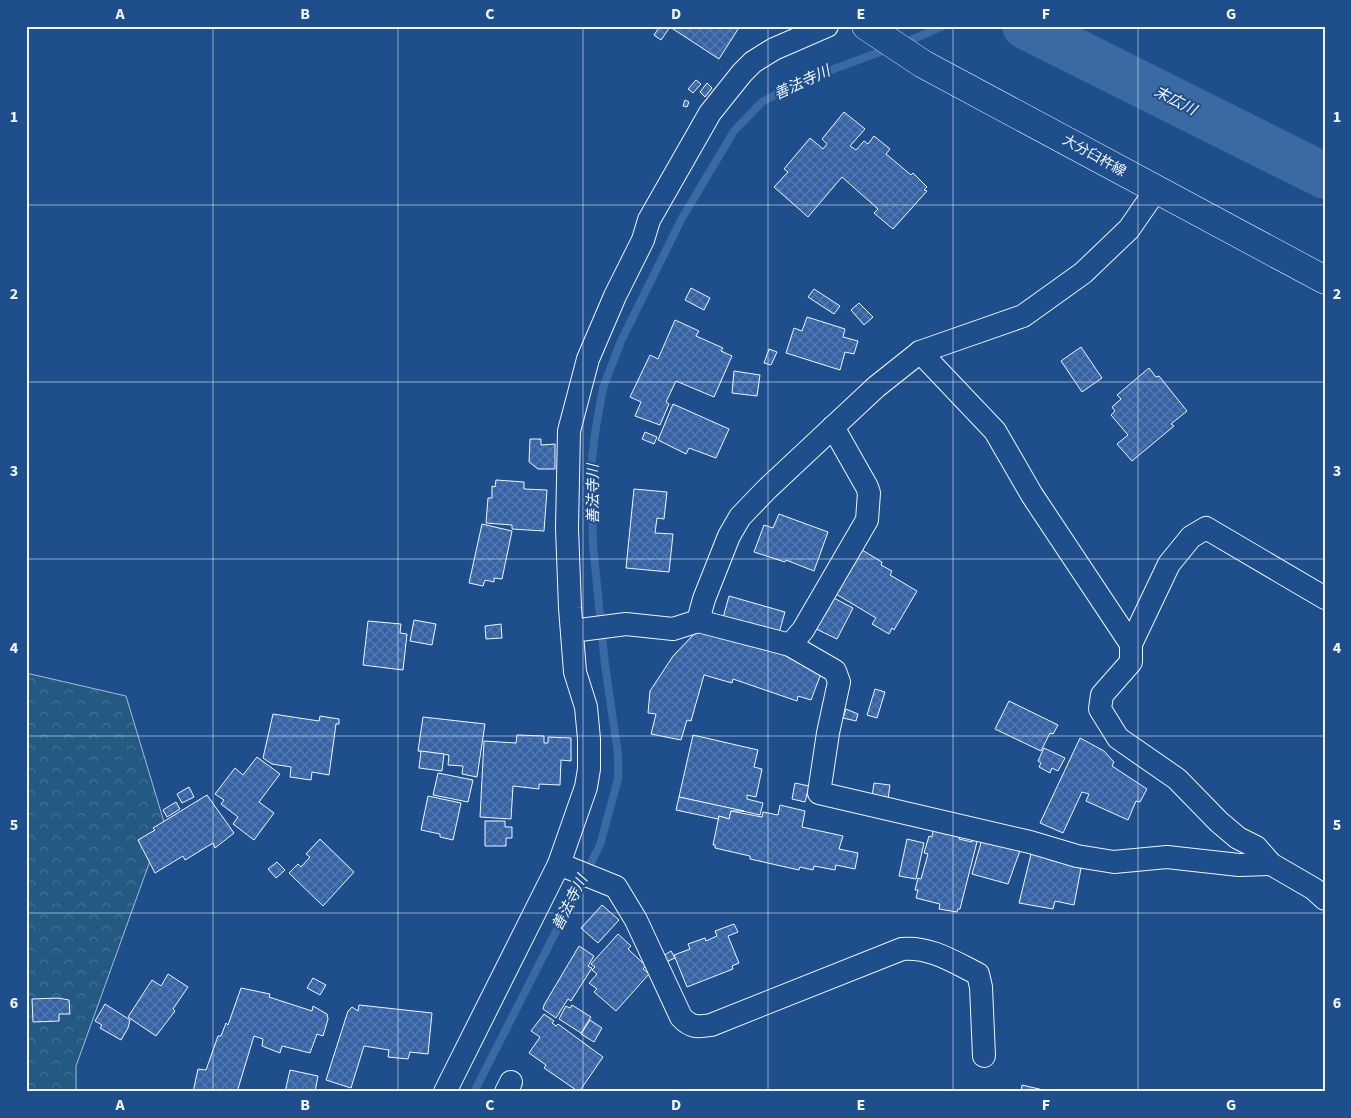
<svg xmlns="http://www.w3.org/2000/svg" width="1351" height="1118" viewBox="0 0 1351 1118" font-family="'Source Sans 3','Noto Sans JP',sans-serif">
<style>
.forest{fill:url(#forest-crowns);stroke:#a8bbd7}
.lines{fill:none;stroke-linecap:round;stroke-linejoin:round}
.stream{stroke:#3b69a3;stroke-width:8}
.river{stroke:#3b69a3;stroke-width:46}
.building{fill:url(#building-cross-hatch);stroke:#f2f6ff}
.street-casing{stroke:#f2f6ff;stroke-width:24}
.primary-casing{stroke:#f2f6ff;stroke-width:29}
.street{stroke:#1f4e8c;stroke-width:22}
.primary{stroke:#1f4e8c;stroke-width:28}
.grid{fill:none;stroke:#f2f6ff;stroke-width:1;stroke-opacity:0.55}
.labels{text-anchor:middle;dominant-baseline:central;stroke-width:4;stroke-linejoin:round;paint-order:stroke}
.street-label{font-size:14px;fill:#f2f6ff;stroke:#1f4e8c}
.water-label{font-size:15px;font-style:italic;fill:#f2f6ff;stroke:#1f4e8c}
.neatline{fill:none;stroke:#f2f6ff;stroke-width:2}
.grid-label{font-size:16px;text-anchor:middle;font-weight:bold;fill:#f2f6ff}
</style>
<defs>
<pattern id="forest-crowns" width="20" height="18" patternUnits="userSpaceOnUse" patternTransform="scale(1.25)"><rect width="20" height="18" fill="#245a82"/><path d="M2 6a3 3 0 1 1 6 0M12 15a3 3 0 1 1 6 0" fill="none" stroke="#447295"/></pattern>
<pattern id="building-cross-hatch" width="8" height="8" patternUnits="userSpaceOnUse" patternTransform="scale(1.25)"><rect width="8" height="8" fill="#3563a3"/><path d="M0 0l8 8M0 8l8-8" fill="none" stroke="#537ab1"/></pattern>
</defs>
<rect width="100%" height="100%" fill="#1f4e8c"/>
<polygon class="forest" points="26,673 126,696 164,822 76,1066 76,1092 26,1092"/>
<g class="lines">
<g class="stream">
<polyline points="904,43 943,26"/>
<polyline points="474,1092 600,845 618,779 618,754 605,665 593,545 591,467 595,433 603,388 621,341 682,218 734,131 762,102 796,83 888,49"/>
</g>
<polyline class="river" points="1025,26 1325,176"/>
</g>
<g class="building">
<polygon points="660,26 740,26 719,59 670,27 661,40 654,35"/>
<polygon points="696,80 701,84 693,93 688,89"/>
<polygon points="707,83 712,88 705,97 700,92"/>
<polygon points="685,100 689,102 687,107 683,106"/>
<polygon points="844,112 865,129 850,146 856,150 864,141 868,144 874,136 890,149 886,154 911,175 913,173 927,187 924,190 927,191 893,229 874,213 878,209 842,177 808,217 774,187 788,172 784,169 810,138 823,149 827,144 822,139"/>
<polygon points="691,288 710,298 704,310 685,300"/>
<polygon points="814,289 840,306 834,314 808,297"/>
<polygon points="859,303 873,317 864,325 851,310"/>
<polygon points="807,317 845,329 843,337 858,341 854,354 845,352 840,370 786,353 794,328 802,331"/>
<polygon points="675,320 699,331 696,336 723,348 721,351 732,356 714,397 676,381 666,402 669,404 660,425 635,416 641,402 630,397 650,355 658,359"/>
<polygon points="1081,347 1102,378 1082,392 1061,361"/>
<polygon points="769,349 777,352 771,365 764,363"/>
<polygon points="1149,368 1156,377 1159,376 1187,411 1171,424 1174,426 1132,461 1117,444 1128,435 1111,415 1115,411 1112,407 1121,399 1117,395"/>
<polygon points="734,371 760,375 757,396 732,393"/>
<polygon points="673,404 729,429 716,458 689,448 686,454 658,440"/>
<polygon points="645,432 657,437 654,444 642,439"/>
<polygon points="530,439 541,439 541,445 555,444 555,469 538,469 529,462"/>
<polygon points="496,480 524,482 524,489 547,490 544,531 512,529 512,525 486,523 488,498 492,498 492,486 495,487"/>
<polygon points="634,489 667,492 664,519 657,518 655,533 673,534 669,572 626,568"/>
<polygon points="779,514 828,532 814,571 786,560 785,562 754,552 764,525 773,528"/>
<polygon points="482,524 512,531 502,579 494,578 494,582 485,580 483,586 469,583"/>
<polygon points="857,547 882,562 881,565 892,571 890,575 917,591 894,630 892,628 889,634 872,624 876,618 831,591"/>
<polygon points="828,595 853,608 837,639 812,627"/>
<polygon points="729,596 785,612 779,633 723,618"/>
<polygon points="414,620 436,624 432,645 410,641"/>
<polygon points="368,621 401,624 400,633 407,634 403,670 363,665"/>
<polygon points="501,624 502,638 486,639 485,626"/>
<polygon points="697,631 774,651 822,671 811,700 798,696 797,701 733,679 732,683 704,675 691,721 687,720 681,740 651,734 656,714 648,713 650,691 673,656"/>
<polygon points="875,689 885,692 877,718 867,715"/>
<polygon points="1009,701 1058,725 1053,734 1050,733 1041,751 995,729"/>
<polygon points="846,709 858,714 856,721 843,718"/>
<polygon points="273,714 319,721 320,716 339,719 339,724 336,724 329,775 312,772 311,780 290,777 291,767 272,764 263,758"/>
<polygon points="423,717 485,724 477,777 462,774 463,766 448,765 449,755 418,751"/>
<polygon points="517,735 544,736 544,743 548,743 548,737 571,738 571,761 561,760 560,785 539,784 539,789 513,786 511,819 480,817 484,741 516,743"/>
<polygon points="693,735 758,750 754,767 762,769 756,797 747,795 747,799 763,803 760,815 679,797"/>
<polygon points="1080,738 1104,751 1114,762 1112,766 1147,789 1140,802 1136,801 1128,820 1086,801 1089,794 1082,792 1063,833 1040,823"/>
<polygon points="1044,748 1065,758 1058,771 1052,768 1050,773 1039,767 1041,763 1038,761"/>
<polygon points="421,751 444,754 442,771 419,768"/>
<polygon points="257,757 280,774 259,802 274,813 254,840 233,824 238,817 221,804 224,800 215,794 235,768 243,775"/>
<polygon points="438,773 473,780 468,802 433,795"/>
<polygon points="795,783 809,786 805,802 792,799"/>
<polygon points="874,783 890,785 888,799 872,797"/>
<polygon points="189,787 194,797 182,803 177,794"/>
<polygon points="207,795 234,833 215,848 213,843 185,860 183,856 155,873 138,840 155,830 153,828"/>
<polygon points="428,796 461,803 453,840 440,837 440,834 421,830"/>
<polygon points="679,797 744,811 731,811 729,819 719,816 718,819 676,810"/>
<polygon points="176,802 180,809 167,817 163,810"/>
<polygon points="780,805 805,811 802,827 843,836 839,849 858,853 855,869 836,865 835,870 814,866 813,870 800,867 799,870 750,859 750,856 715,848 715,845 713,845 719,816 729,819 731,811 762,817 763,812 778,815"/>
<polygon points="485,821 505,821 505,827 512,827 512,838 506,838 506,846 485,846"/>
<polygon points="934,826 961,833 959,839 972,842 973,836 978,838 960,909 958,909 957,912 939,909 940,904 916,898 918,890 915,890 918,878 921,879 928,854 924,853 929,836 932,837"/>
<polygon points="983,836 1021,848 1008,884 972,874"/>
<polygon points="320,839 354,872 323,906 289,873 298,864 301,867 310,857 306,854"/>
<polygon points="907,839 924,843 916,879 899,876"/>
<polygon points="1031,854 1082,863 1074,905 1055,901 1053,909 1019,903"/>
<polygon points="277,862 285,870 276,878 268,869"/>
<polygon points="602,905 619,920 598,943 581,928"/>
<polygon points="734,924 738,932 728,936 739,963 732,966 733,969 687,987 674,955 690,949 688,944 705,938 706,941 717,936 715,931"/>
<polygon points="618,934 631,946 628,949 646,966 643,969 649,974 616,1011 594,992 597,989 589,983 597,974 592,970 595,967 591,964"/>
<polygon points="579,946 594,956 588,966 592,968 571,1001 568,999 556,1018 543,1009 544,1005"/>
<polygon points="671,951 675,958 666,962 663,956"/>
<polygon points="168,974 188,987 173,1009 175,1011 156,1036 128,1017 152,980 161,986"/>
<polygon points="313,978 326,985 320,995 307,988"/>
<polygon points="241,988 270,994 269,997 312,1011 313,1006 327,1014 328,1019 323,1036 317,1034 310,1053 282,1046 280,1053 262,1046 263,1039 254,1036 237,1092 193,1092 198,1069 206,1070 218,1036 221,1036 226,1023 228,1025"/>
<polygon points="58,998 69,1000 70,1014 59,1014 59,1021 33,1022 32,999"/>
<polygon points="105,1004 130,1020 128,1028 121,1040 100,1028 102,1025 95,1021"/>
<polygon points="359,1005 432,1013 428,1054 410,1052 408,1059 388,1057 389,1050 364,1046 351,1088 326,1080 348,1011 352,1007 358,1011"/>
<polygon points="572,1005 591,1017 581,1033 559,1019 566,1006 570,1008"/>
<polygon points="544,1014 554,1021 552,1023 556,1026 558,1024 603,1057 579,1092 544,1068 546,1065 529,1053 540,1037 531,1031"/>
<polygon points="590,1020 602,1028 594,1042 581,1034"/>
<polygon points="290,1070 318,1076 315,1092 285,1092"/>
<polygon points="1022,1085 1052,1092 1021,1092"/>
</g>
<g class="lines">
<defs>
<g id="street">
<polyline points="920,352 995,431 1032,495 1131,644"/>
<polyline points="1325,598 1206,528 1191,537 1169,564 1131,644 1131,662 1102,695 1100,709 1118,738 1177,779 1219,822 1238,838 1256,847 1271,864 1314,889 1325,899"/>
<polyline points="698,621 790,645 835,671 839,682 828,733 819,793 1030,842 1077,856 1114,862 1167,857 1239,865 1271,864"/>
<polyline points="572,631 626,624 673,629 698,621 704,599 729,536 740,517 767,489 876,387 920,352 1023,316 1083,273 1129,229 1156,190"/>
<polyline points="790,645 803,630 867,520 869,493 867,487 833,427"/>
<path d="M 559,864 L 616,887 L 636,920 L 681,1017 C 691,1028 698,1027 711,1025 L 902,949 C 929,946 954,962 978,974 L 981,987 L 984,1056"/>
<polyline points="445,1092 559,864 586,787 589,769 589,739 586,707 575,672 570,608 567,528 569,431 588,359 615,296 643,240 649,220 710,113 742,73 753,62 774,49 827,26"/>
<polyline points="506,1092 511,1082"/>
</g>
<polyline id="primary" points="866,26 923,64 1325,280"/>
</defs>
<use href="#street" class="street-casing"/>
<use href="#primary" class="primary-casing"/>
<use href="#street" class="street"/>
<use href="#primary" class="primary"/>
</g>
<path class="grid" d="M 213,26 L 213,1092M 398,26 L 398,1092M 583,26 L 583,1092M 768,26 L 768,1092M 953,26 L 953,1092M 1138,26 L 1138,1092M 26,205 L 1325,205M 26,382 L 1325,382M 26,559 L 1325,559M 26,736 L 1325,736M 26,913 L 1325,913"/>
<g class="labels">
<g class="street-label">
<text transform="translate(1094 156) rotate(29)">大分臼杵線</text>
</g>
<g class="water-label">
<text transform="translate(802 83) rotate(-25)">善法寺川</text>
<text transform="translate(1175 101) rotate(27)">末広川</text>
<text transform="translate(593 494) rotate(-90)">善法寺川</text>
<text transform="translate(570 903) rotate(-63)">善法寺川</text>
</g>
</g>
<rect width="1351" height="1118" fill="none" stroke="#1f4e8c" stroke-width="55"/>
<rect x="28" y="28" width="1296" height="1062" class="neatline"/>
<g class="grid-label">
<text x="120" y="19">A</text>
<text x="305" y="19">B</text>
<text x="490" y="19">C</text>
<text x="676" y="19">D</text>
<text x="861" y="19">E</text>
<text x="1046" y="19">F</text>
<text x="1231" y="19">G</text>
<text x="14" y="122">1</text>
<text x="1337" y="122">1</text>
<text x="14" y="299">2</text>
<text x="1337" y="299">2</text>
<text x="14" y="476">3</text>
<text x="1337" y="476">3</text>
<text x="14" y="653">4</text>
<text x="1337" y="653">4</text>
<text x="14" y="830">5</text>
<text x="1337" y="830">5</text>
<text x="14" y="1008">6</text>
<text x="1337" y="1008">6</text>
<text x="120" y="1110">A</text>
<text x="305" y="1110">B</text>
<text x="490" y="1110">C</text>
<text x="676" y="1110">D</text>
<text x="861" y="1110">E</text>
<text x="1046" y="1110">F</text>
<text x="1231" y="1110">G</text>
</g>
</svg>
